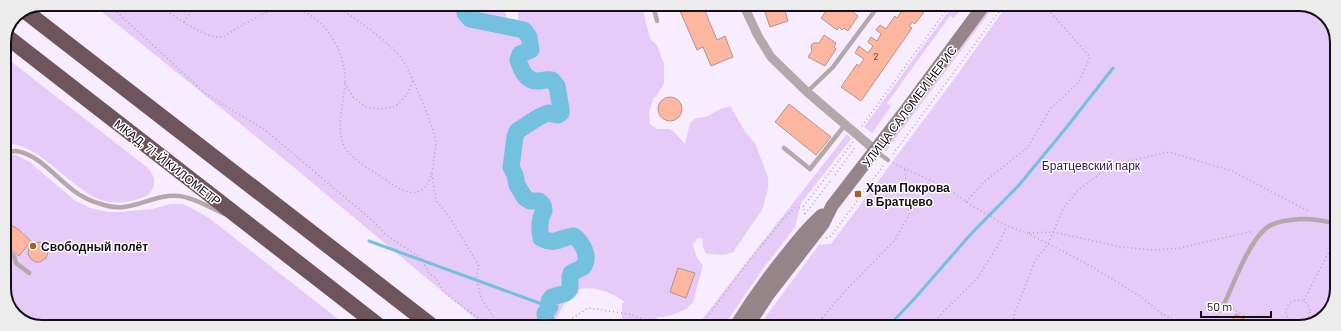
<svg xmlns="http://www.w3.org/2000/svg" width="1341" height="331" viewBox="0 0 1341 331" font-family="Barlow,sans-serif">
<style>
.green{fill:#e6caf8}
.lines{fill:none;stroke-linecap:round;stroke-linejoin:round}
.stream{stroke:#73c1df;stroke-width:3}
.river{stroke:#73c1df;stroke-width:17}
.building{fill:#fdb7a0;stroke:#b0968e}
.path{stroke:#b0a7b6;stroke-width:1.5;stroke-dasharray:1 3;stroke-linecap:butt}
.lane{stroke:#b4a8ab;stroke-width:4.5}
.street{stroke:#b4a8ab;stroke-width:9}
.secondary{stroke:#968489;stroke-width:13}
.highway{stroke:#6e555c;stroke-width:16}
.poi-dot{fill:#a2612b;stroke:#fff;stroke-width:1.5}
.labels{text-anchor:middle;dominant-baseline:central;stroke-width:3;stroke-linejoin:round;paint-order:stroke}
.number-label{font-size:10px;fill:#4e3939}
.street-label{font-size:12px;fill:#140f17;stroke:#fff}
.park-label{font-size:12px;fill:#3f1356;stroke:#fff}
.poi-label{font-size:12px;font-weight:bold;fill:#140f17;stroke:#fff;text-anchor:start}
.rim{fill:none;stroke:#140f17;stroke-width:2}
</style>
<rect width="100%" height="100%" fill="#f7edff"/>
<g class="green">
<path d="M 92,4 L 499,4 L 503,7 L 512,31 L 522,38 L 518,24 L 518,13 L 515,4 L 642,4 L 647,27 L 651,40 L 657,45 L 664,64 L 664,83 L 658,94 L 653,99 L 649,113 L 650,124 L 657,129 L 669,129 L 673,131 L 685,144 L 690,123 L 696,118 L 706,117 L 718,110 L 730,106 L 746,133 L 755,143 L 768,177 L 768,189 L 762,210 L 733,252 C 723,256 716,255 706,253 L 703,247 L 702,238 L 698,238 L 693,244 C 695,253 696,258 703,265 L 693,302 L 686,309 L 672,315 L 663,317 L 655,317 L 664,321 L 683,327 L 658,327 L 651,324 L 645,327 L 622,327 L 622,303 L 625,302 C 611,292 585,281 570,295 C 566,298 565,304 562,308 C 559,315 555,321 550,326 L 484,326 L 285,160 Z"/>
<polygon points="953,5 964,5 954,18 950,16 887,103 891,106 872,133 864,127"/>
<polygon points="991,5 995,5 886,151 884,149"/>
<polygon points="1007,5 1307,5 1327,17 1337,37 1336,297 1322,319 1299,327 758,327 819,245 831,244 955,78"/>
<path d="M 4,56 L 148,168 C 154,176 156,180 152,190 C 149,196 140,199 134,200 C 125,203 113,203 104,201 C 76,195 33,136 4,145 L 4,126 L 12,116 L 4,84 Z"/>
<polygon points="847,134 851,139 801,203 795,227 762,270 723,327 696,327"/>
<polygon points="4,155 16,155 30,162 74,200 90,208 108,212 120,212 152,209 171,204 182,204 191,208 209,218 347,326 312,326 307,324 308,326 305,326 299,322 297,325 289,325 289,326 34,326 14,314 4,294"/>
</g>
<g class="lines">
<g class="stream">
<polyline points="369,241 550,307"/>
<polyline points="888,327 915,298 970,235 1019,185 1066,128 1113,68"/>
</g>
<path class="river" d="M 465,4 L 465,13 L 470,19 L 524,30 L 529,37 L 531,50 L 520,54 L 518,60 C 521,70 527,82 539,81 C 545,80 547,79 552,80 L 557,86 L 561,109 L 561,113 L 558,115 L 548,113 L 539,117 L 517,131 L 515,137 L 511,167 L 515,175 L 517,185 L 525,198 L 530,201 L 539,201 L 543,205 L 544,211 C 539,219 539,228 541,238 C 556,246 560,237 574,236 C 582,242 591,257 583,267 C 580,269 575,271 571,273 L 570,277 L 570,289 L 566,293 L 552,297 L 549,301 L 550,307 L 545,313 L 546,322 L 545,327"/>
</g>
<g class="building">
<polygon points="677,4 702,4 717,40 725,36 733,57 711,66 703,47 697,50"/>
<polygon points="762,4 783,4 788,21 770,27"/>
<polygon points="831,4 851,4 855,7 852,11 858,16 848,31 844,28 842,30 839,27 837,30 821,18"/>
<polygon points="902,5 929,5 915,24 912,22 909,26 912,28 861,101 841,87 857,64 859,66 864,59 855,53 859,46 868,53 873,46 868,42 871,37 877,41 881,34 876,30 880,25 886,29 895,16 897,18 901,12 898,10"/>
<polygon points="824,35 836,43 834,47 836,49 825,66 808,57 812,51 811,47 812,44 814,43 819,43"/>
<circle cx="670" cy="109" r="12"/>
<polygon points="789,104 831,137 816,155 775,122"/>
<polygon points="9,224 18,229 33,243 39,242 46,245 48,252 46,258 40,262 35,262 31,259 28,254 29,247 28,245 19,256 4,244 4,231"/>
<polygon points="678,268 695,273 686,298 670,292"/>
<polygon points="1236,314 1251,323 1248,327 1228,327"/>
</g>
<g class="lines">
<g class="path">
<polyline points="108,4 206,94 265,130 373,221 386,235 421,258 429,273 436,278 443,291 451,298 491,327"/>
<polyline points="145,4 163,9"/>
<path d="M 157,4 C 170,13 206,40 222,37 C 226,36 232,31 236,29 C 256,18 279,0 303,11 C 329,23 347,56 345,85 C 343,104 336,127 344,146 C 350,159 376,173 389,182 C 397,188 410,196 420,191 C 430,187 433,169 434,160 C 434,154 436,147 436,141 C 434,128 408,64 399,55 C 380,35 357,20 333,4"/>
<path d="M 195,4 L 198,9 C 209,13 217,9 227,4"/>
<polyline points="184,22 195,5"/>
<polyline points="345,83 353,97 366,107 382,109 396,106 407,95 413,80"/>
<polyline points="862,126 950,5"/>
<polyline points="893,154 1004,5"/>
<polyline points="893,163 947,188 971,205 1007,226 1027,233 1089,265 1141,297 1161,313 1186,327"/>
<polyline points="432,174 436,200 450,218 479,266 476,278 481,298 500,327"/>
<polyline points="835,175 856,146"/>
<polyline points="966,202 984,182 1028,147 1050,109 1079,82 1090,57 1044,5"/>
<polyline points="805,214 803,207 853,142"/>
<polyline points="805,214 831,180"/>
<polyline points="1029,233 1053,232 1121,247 1153,250 1180,248 1253,231"/>
<polyline points="826,238 831,236 884,165"/>
<circle cx="1298" cy="312" r="12"/>
<polyline points="1304,300 1336,238"/>
<polyline points="1229,307 1264,327"/>
<polyline points="822,318 822,327"/>
<polyline points="559,327 588,308 629,314 666,327"/>
<polyline points="649,327 651,325 654,327"/>
<polyline points="700,327 750,259 787,215 795,208 803,207"/>
<polyline points="814,327 848,288 895,240 909,215 905,169"/>
<polyline points="930,327 943,312 976,280 997,247 1007,226"/>
<polyline points="1012,327 1015,312 1035,261 1048,244 1063,209 1077,191 1102,172 1129,161 1169,152 1232,171 1310,212"/>
<polyline points="1212,327 1221,309"/>
<polyline points="1288,327 1291,322"/>
</g>
<g class="lane">
<polyline points="653,4 657,21"/>
<polyline points="807,92 833,67 879,5"/>
<polyline points="784,148 810,169 845,125"/>
<path d="M 4,152 C 8,152 13,151 16,151 C 39,154 56,178 74,191 C 83,198 93,202 104,205 C 130,214 153,193 179,196 C 193,197 211,208 224,214"/>
<polyline points="877,152 888,160"/>
<polyline points="4,214 4,215"/>
<polyline points="4,249 14,256 16,263 29,273"/>
<path d="M 1224,304 C 1234,283 1248,244 1265,229 C 1274,221 1289,220 1300,219 C 1313,219 1324,220 1336,224"/>
</g>
<polyline class="street" points="743,4 758,36 771,57 807,92 875,150"/>
<g class="secondary">
<path d="M 735,327 C 751,301 768,277 787,254 C 798,240 809,226 822,215"/>
<polyline points="747,327 768,295 823,224 832,206 906,110 984,5"/>
</g>
<g class="highway">
<polyline points="25,11 432,326"/>
<polyline points="6,36 379,326"/>
</g>
</g>
<g class="poi-dot">
<rect x="854" y="190" width="8" height="8" rx="2"/>
<circle cx="33" cy="246" r="4"/>
</g>
<g class="labels">
<g class="number-label">
<text x="876" y="56">2</text>
</g>
<g class="street-label">
<text transform="translate(909 106) rotate(-53)">УЛИЦА САЛОМЕИ НЕРИС</text>
<text transform="translate(168 162) rotate(38)">МКАД, 71-Й КИЛОМЕТР</text>
</g>
<g class="park-label">
<text x="1091" y="165">Братцевский парк</text>
</g>
<g class="poi-label">
<text x="866" y="187">Храм Покрова<tspan x="866" dy="14">в Братцево</tspan></text>
<text x="41" y="246">Свободный полёт</text>
</g>
</g>
<path d="M0 0H1341V331H0ZM42 11H1299A31 31 0 0 1 1330 42V289A31 31 0 0 1 1299 320H42A31 31 0 0 1 11 289V42A31 31 0 0 1 42 11Z" fill="#ececec" fill-rule="evenodd"/>
<path class="rim" d="M42 11H1299A31 31 0 0 1 1330 42V289A31 31 0 0 1 1299 320H42A31 31 0 0 1 11 289V42A31 31 0 0 1 42 11Z"/>
<path d="M1201 311v6h70v-6" fill="none" stroke="#140f17" stroke-width="2"/>
<text x="1207" y="311" font-size="12" fill="#140f17" stroke="#ffffff" stroke-width="3" paint-order="stroke">50 m</text>
</svg>
